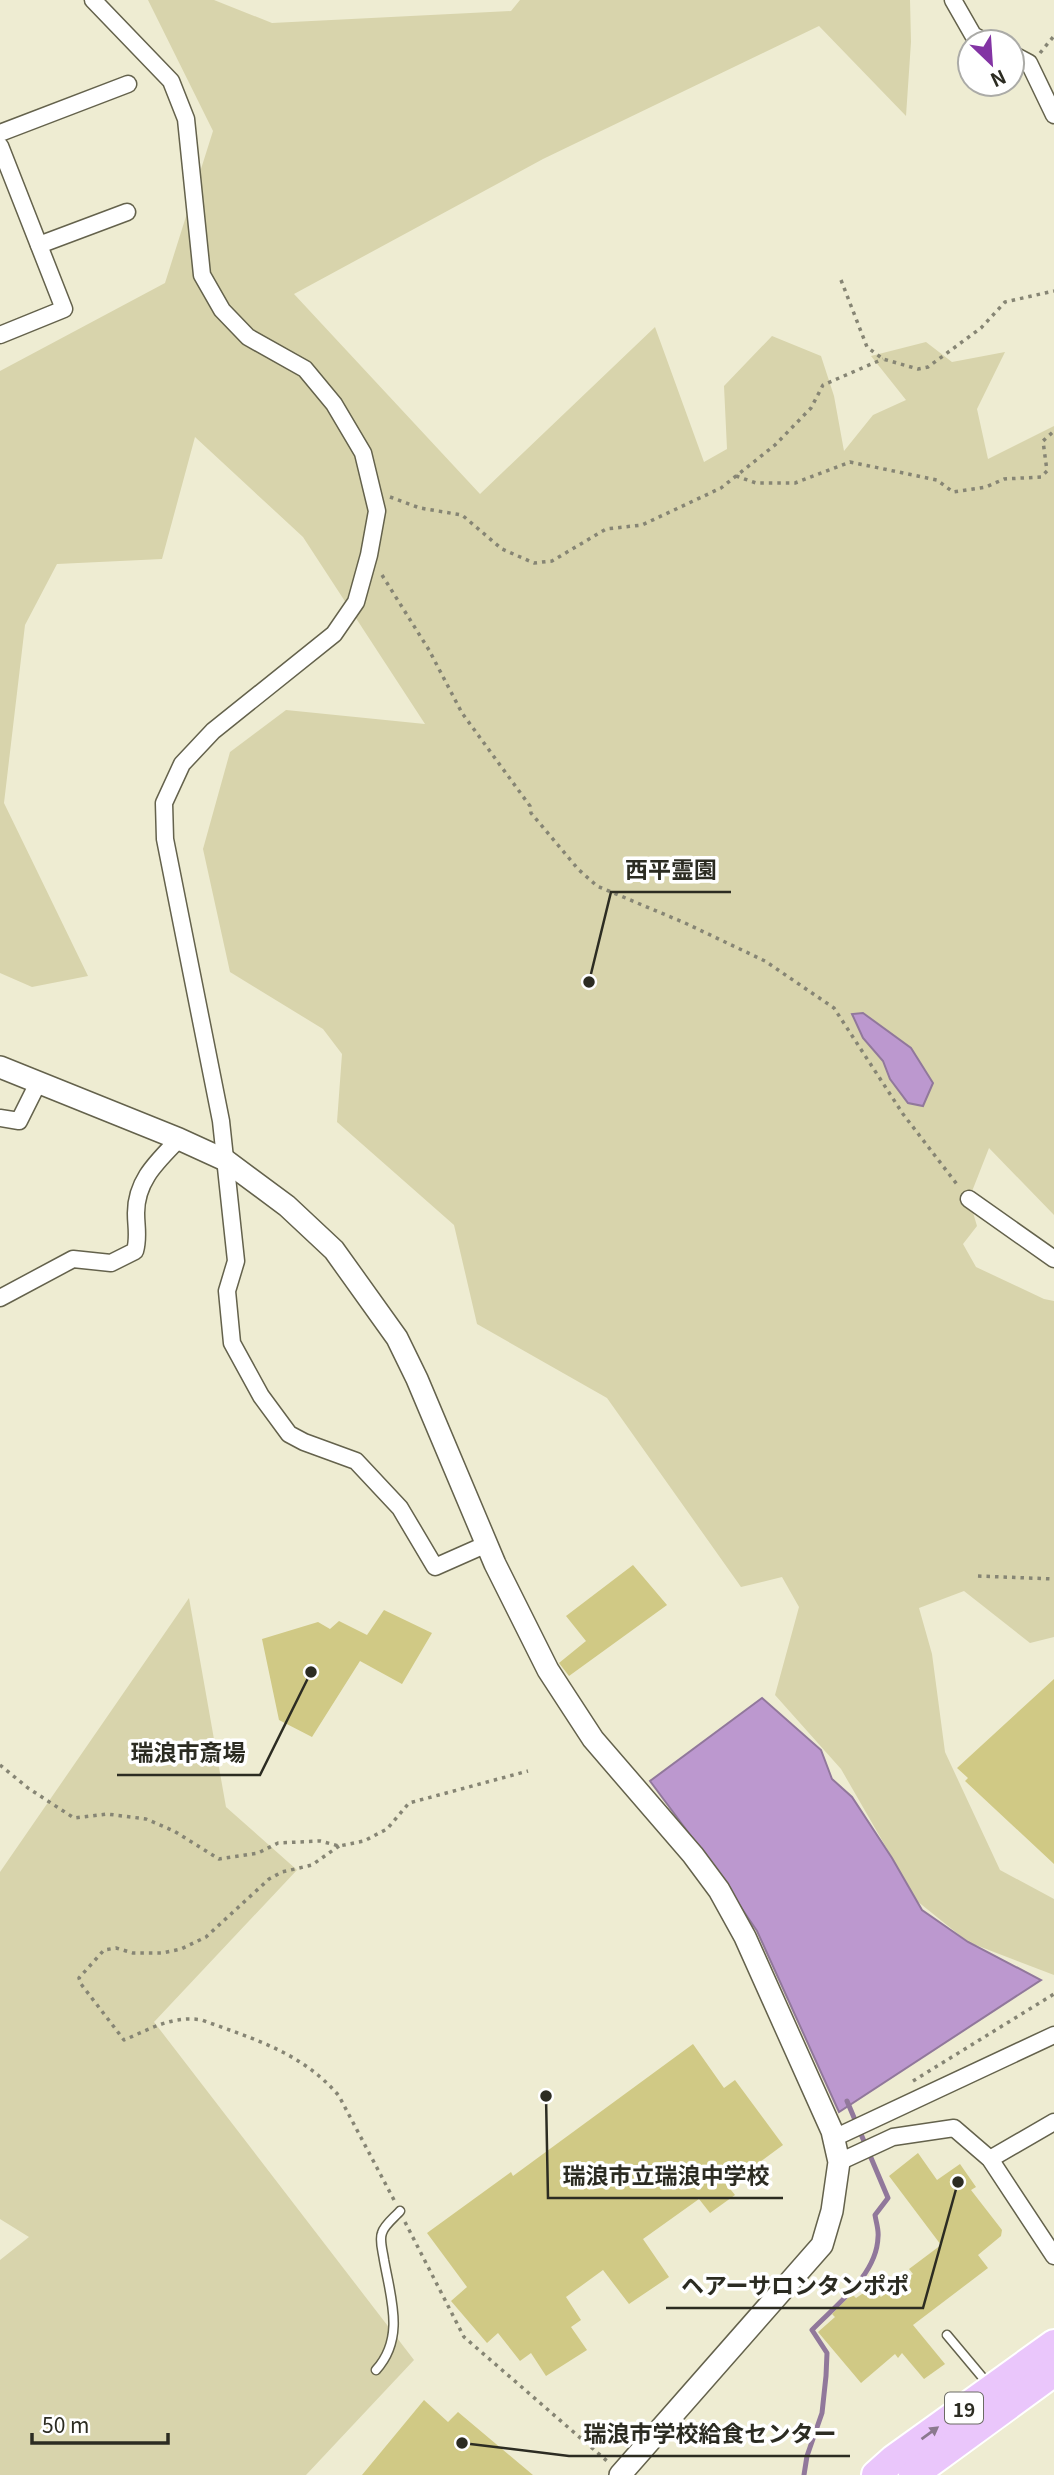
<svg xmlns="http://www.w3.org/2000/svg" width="1054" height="2475" viewBox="0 0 1054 2475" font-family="Georgia,'Noto Sans JP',serif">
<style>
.green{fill:#d8d4ac}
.water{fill:#bc98cf;stroke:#91789b;stroke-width:2}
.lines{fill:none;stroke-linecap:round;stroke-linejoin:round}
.stream{stroke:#91789b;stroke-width:5}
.building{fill:#d0c985}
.service-casing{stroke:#64624c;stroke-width:11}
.minor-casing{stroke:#64624c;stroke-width:19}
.tertiary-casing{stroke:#64624c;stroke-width:24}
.trunk-casing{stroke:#fff;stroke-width:32}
.path{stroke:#868574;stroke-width:3.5;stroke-dasharray:3.5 5;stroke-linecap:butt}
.service{stroke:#fff;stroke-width:8}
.minor{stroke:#fff;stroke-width:16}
.tertiary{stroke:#fff;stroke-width:21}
.trunk{stroke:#eac6fb;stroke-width:28}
.oneway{fill:#8b798e}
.labels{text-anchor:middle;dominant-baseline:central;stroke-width:7;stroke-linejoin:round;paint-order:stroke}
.shield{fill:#fff;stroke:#6b6b64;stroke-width:2}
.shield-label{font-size:19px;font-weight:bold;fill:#2c2c22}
.leader{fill:none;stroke:#2c2c22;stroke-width:2.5}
.callout-dot{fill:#2c2c22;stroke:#fff;stroke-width:2.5}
.callout-label{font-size:23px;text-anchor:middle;font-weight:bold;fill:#2c2c22;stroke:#fff;stroke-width:7;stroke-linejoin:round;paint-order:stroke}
</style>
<rect width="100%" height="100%" fill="#eeecd2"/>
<g class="green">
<polygon points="148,0 214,0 272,23 511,11 520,0 910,0 911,42 906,116 819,26 543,159 294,294 480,494 655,327 704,462 727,449 724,386 772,336 821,356 834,396 844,451 873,415 906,400 871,356 926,342 952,362 1005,352 977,409 988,459 1054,426 1054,1215 989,1148 969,1199 977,1226 963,1244 976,1267 1044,1299 1054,1301 1054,1637 1030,1643 964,1591 919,1608 932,1654 945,1752 1000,1870 1054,1899 1054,1975 968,1942 917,1901 841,1769 775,1695 799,1607 782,1577 741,1587 607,1398 477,1324 454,1225 337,1122 342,1054 323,1029 230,972 203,849 230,752 286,710 425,724 303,537 195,437 162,559 57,564 25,625 4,803 88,976 32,987 0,973 0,371 165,283 213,131"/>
<polygon points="189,1598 226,1807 297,1870 154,2022 414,2360 306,2475 0,2475 0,2260 29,2237 0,2219 0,1872"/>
</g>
<g class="water">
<polygon points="863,1013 911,1048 933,1083 923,1106 908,1103 890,1079 883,1061 863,1038 852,1014"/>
<polygon points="762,1698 821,1750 832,1779 852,1797 892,1858 922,1910 968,1942 1041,1980 839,2112 757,1931 708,1859 650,1781"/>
</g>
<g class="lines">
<path class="stream" d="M 804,2475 L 807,2456 L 822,2413 L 826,2376 L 827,2353 L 812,2330 C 836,2305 877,2275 878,2237 C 879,2230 876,2222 875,2215 L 888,2198 L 847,2101"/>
</g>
<g class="building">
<polygon points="633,1565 667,1605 569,1676 559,1663 586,1641 566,1616"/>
<polygon points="384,1610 432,1633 402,1684 360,1661 312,1737 279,1720 262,1639 318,1622 330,1629 339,1621 367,1635"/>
<polygon points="1054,1679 1054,1864 965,1781 968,1778 957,1768"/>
<polygon points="693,2044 724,2088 735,2080 783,2145 753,2167 749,2162 723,2180 735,2195 710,2213 699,2199 643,2239 669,2277 629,2304 603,2270 566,2297 581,2320 571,2327 587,2350 546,2376 531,2353 520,2361 498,2333 487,2343 451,2301 467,2287 427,2233 511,2172 513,2176"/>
<polygon points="918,2153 937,2180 960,2164 976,2187 971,2190 1002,2230 1001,2236 978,2255 988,2268 913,2325 945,2364 924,2379 902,2353 898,2358 895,2354 861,2383 818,2332 835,2317 832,2314 852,2294 856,2298 871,2288 881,2297 913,2274 909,2269 941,2245 889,2176"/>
<polygon points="424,2400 448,2422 458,2412 533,2475 362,2475"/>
</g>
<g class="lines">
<defs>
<g id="service">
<polyline points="947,2335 988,2384"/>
<path d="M 376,2370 C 405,2338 391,2299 384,2260 C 383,2252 379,2240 382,2233 C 384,2225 395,2217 400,2211"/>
</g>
<g id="minor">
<polyline points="93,0 171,81 186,119 202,275 222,310 248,337 305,369 334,404 363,453 377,511 369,555 356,602 334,634 213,731 182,764 164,803 165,839 221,1121 236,1261 227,1291 232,1343 261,1396 289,1434 304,1442 356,1461 400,1508 435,1567 487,1544"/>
<polyline points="953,0 973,35 986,42"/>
<polyline points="1012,54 1029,63 1054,115"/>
<polyline points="0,133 128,84"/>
<polyline points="0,146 64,309 0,335"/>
<polyline points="39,245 127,212"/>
<polyline points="0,1118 19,1121 38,1083"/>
<polyline points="969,1199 1054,1259"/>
<path d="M 0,1298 L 73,1259 L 111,1263 L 135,1251 C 139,1237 136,1227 136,1213 C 136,1180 158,1161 179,1139"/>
<polyline points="834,2138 1054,2035"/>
<polyline points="990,2159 1054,2122"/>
<polyline points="839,2162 893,2137 954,2128 990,2159 1054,2256"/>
</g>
<polyline id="tertiary" points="0,1067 179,1139 225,1160 287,1206 334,1250 397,1338 417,1379 495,1564 548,1670 593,1739 693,1855 719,1890 745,1937 832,2131 839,2162 832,2211 822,2245 620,2475"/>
<g id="trunk">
<polyline points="876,2475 894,2459 1054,2344"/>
<polyline points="913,2475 1054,2372"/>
</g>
</defs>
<use href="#service" class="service-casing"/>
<use href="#minor" class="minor-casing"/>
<use href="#tertiary" class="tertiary-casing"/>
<use href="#trunk" class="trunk-casing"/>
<g class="path">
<polyline points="1040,53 1054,36"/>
<polyline points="841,280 867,347 883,359 918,369 928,367 981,328 1005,302 1054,291"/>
<polyline points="736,476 756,483 795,483 850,462 937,480 953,492 986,487 1004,479 1041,477 1047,471 1043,441 1054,431"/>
<polyline points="390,497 420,508 462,515 502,549 534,563 552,561 606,529 642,525 721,488 775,445 811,408 823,385 883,359"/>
<polyline points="382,575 429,650 462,713 530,806 531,813 578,869 597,886 685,923 765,961 834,1008 903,1114 959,1187"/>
<polyline points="978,1576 1054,1579"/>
<polyline points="0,1765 28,1788 74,1818 107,1814 146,1819 174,1831 219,1859 258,1853 278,1843 320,1841 339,1846 364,1841 387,1829 409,1803 528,1771"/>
<path d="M 339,1846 L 312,1865 L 282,1872 L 269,1879 L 206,1937 L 181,1949 L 162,1953 L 133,1953 L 116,1948 L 104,1950 L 79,1978 L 81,1984 L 124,2040 C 150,2029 173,2015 202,2020 C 253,2039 302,2052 339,2096 L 394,2200"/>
<polyline points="913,2081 1054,1994"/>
<polyline points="405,2222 464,2337 607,2461"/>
</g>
<use href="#service" class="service"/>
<use href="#minor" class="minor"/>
<use href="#tertiary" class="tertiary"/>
<use href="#trunk" class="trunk"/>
</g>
<defs><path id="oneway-solid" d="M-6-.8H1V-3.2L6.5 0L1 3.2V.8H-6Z" transform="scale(1.75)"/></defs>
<use class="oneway" href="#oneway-solid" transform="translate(930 2433) rotate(-36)"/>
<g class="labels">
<rect class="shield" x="945" y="2392.5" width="38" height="31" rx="5"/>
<g class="shield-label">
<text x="964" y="2408">19</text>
</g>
</g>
<path class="leader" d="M589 982L611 892H731M311 1672L260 1775H117M546 2096L548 2198H783M958 2182L923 2308H666M462 2443L569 2456H850"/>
<g class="callout-dot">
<circle cx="589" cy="982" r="7"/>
<circle cx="311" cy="1672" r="7"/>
<circle cx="546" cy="2096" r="7"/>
<circle cx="958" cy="2182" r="7"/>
<circle cx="462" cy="2443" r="7"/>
</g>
<g class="callout-label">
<text x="671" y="878">西平霊園</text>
<text x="188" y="1761">瑞浪市斎場</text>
<text x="666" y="2184">瑞浪市立瑞浪中学校</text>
<text x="795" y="2294">ヘアーサロンタンポポ</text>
<text x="710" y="2442">瑞浪市学校給食センター</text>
</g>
<g transform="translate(991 63) rotate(155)"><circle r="33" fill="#ffffff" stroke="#ababa7" stroke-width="2"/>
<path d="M0-5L12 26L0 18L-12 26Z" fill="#8334a4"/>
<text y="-10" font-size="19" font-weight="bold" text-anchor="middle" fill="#2c2c22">N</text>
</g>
<path d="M32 2433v10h136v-10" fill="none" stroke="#2c2c22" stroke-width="3.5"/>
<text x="42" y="2433" font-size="21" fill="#2c2c22" stroke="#ffffff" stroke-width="5" paint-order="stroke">50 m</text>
</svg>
